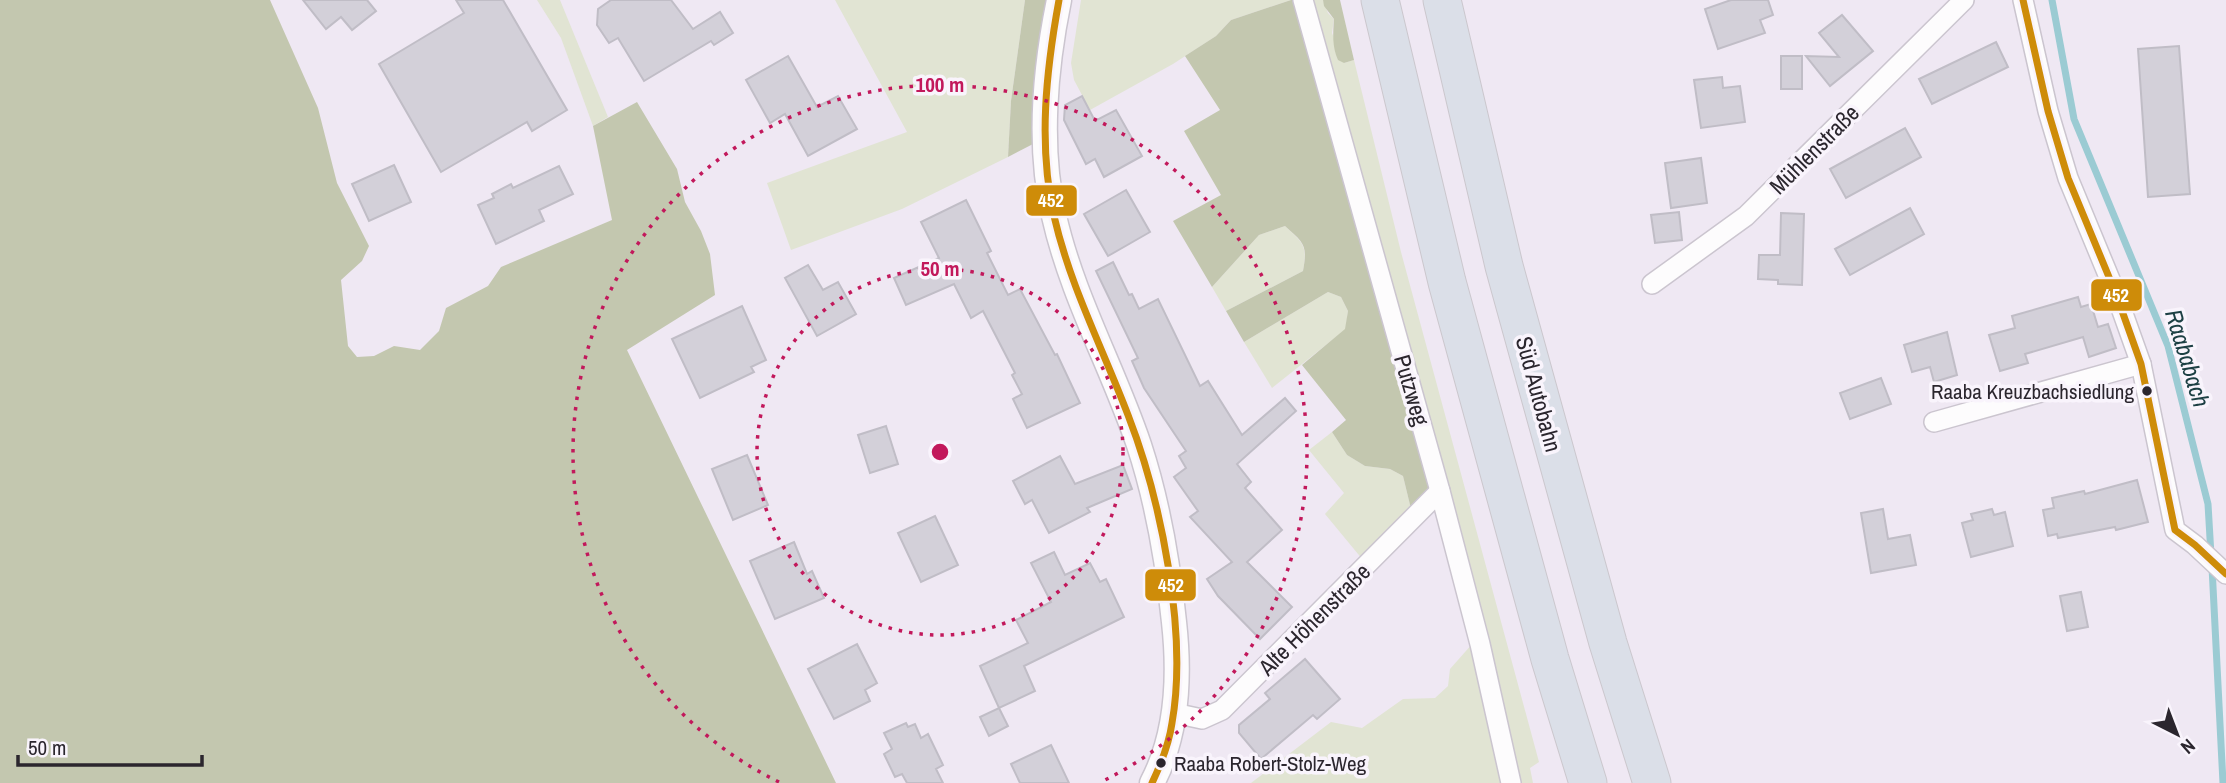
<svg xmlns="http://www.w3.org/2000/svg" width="2226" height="783" viewBox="0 0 2226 783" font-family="'Archivo Narrow',sans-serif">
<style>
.green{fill:#e1e4d3}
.forest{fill:#c3c7af}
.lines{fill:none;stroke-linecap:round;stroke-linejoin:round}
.stream{stroke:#9bcbd3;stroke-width:7}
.building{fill:#d3d0d9;stroke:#c0bdc6;stroke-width:2}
.minor-casing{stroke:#cbc5cf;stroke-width:22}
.tertiary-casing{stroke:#cbc5cf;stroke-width:27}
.motorway-casing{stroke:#cbc7cd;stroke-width:39}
.minor{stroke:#fdfcfd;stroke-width:19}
.tertiary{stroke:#fdfcfd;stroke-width:24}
.motorway{stroke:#dbdfe8;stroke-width:37}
.bus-1-casing{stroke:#f9f4fc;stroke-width:12}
.bus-1{stroke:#ce8c09;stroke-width:7}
.ring{fill:none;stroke:#c2185b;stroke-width:3.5;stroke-dasharray:3.5 7}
.bus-dot{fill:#2b262e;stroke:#f9f4fc;stroke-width:2.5}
.labels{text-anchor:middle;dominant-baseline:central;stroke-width:7;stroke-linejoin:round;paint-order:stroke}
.bus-label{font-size:21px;fill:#2b262e;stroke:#f9f4fc;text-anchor:end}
.street-label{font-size:23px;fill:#2b262e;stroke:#f9f4fc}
.water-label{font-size:24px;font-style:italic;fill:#1d4044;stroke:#f9f4fc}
.centre{fill:#c2185b;stroke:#f9f4fc;stroke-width:3.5}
.ring-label{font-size:21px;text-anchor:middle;font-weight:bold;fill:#c2185b;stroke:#f9f4fc;stroke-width:7;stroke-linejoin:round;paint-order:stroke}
.line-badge{stroke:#f9f4fc;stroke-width:2.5}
.badge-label{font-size:19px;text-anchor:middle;font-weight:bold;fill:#fff}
</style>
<rect width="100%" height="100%" fill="#efe8f3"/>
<g class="green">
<polygon points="537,0 560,0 608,117 593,126 561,38"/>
<polygon points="835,0 1025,0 1011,101 1008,157 902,209 791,250 767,183 907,132"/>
<polygon points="1081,0 1291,0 1231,20 1216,36 1173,64 1090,110 1074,80 1071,63"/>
<polygon points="1310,0 1323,0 1328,13 1334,19 1332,33 1344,63 1354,60 1401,252 1539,762 1530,768 1533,783 1516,783"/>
<path d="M 1285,226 C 1303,243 1308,245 1303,271 L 1226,311 L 1212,287 L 1259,235 Z"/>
<polygon points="1328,292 1341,297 1348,311 1346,329 1272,388 1244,342"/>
<polygon points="1332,432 1347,455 1365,466 1390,469 1403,476 1412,513 1363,560 1325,514 1344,493 1309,450"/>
<polygon points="1473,643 1504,783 1251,783 1331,722 1362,728 1403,699 1435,698 1448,686 1450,669"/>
</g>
<g class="forest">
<polygon points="0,0 270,0 318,108 337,183 369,246 362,261 341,280 348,346 357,357 374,356 394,346 420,350 439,331 446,308 488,286 501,267 612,220 593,126 637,102 677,169 685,202 701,231 710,254 715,295 627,350 836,783 0,783"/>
<polygon points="1025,0 1052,0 1033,144 1008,157 1011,101"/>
<path d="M 1291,0 L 1296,0 L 1433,493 L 1412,513 L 1403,476 L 1390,469 L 1365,466 L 1347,455 L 1332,432 L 1346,420 L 1302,365 L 1345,329 L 1348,311 L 1341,297 L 1328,292 L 1244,342 L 1226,311 L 1303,271 C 1308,245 1304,243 1285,226 L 1259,235 L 1212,287 L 1173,221 L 1221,195 L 1184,131 L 1220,110 L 1185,56 L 1216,36 L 1231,20 Z"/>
<path d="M 1323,0 L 1340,0 L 1354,60 L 1344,63 L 1338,60 C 1332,47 1333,33 1334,19 L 1324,6 Z"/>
</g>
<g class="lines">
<g class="stream">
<polyline points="2052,0 2074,119 2168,346 2208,504 2211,555"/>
<polyline points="2212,567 2223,783"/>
</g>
</g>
<g class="building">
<polygon points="303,0 367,0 376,11 352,30 341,17 326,29"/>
<polygon points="456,0 503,0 567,110 532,131 527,122 441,172 379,64 464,13"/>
<polygon points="611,0 671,0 693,29 720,12 733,33 714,45 711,41 644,81 618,38 609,43 597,25 598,9"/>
<polygon points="1731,0 1768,0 1773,15 1760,20 1765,33 1718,49 1705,9"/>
<polygon points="1842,15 1873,51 1830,86 1806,56 1839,57 1819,33"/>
<polygon points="1996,42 2008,67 1932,104 1919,79"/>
<polygon points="2179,46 2190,194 2148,197 2138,49"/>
<polygon points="788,56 817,107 838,96 857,129 808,156 785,114 770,123 746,80"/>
<rect x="1781" y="56" width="21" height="33"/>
<polygon points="1722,77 1723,88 1740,86 1745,122 1701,128 1694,80"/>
<polygon points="1082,96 1095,121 1116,110 1142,156 1104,177 1095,159 1086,164 1064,120 1065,105"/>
<polygon points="1905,128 1921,157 1846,198 1830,169"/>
<polygon points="1701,158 1707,203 1671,208 1665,163"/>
<polygon points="394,165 411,202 369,221 352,184"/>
<polygon points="559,166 573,194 539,210 544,221 496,244 478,205 494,198 492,194 511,184 513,188"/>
<polygon points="1126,190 1150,232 1108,256 1084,214"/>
<polygon points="966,200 991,251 987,253 1008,295 1020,289 1055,355 1057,354 1080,403 1027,428 1013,399 1022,394 1012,375 1015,373 983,311 971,318 954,284 906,305 894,278 939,258 921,222"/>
<polygon points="1910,208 1924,234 1850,275 1835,249"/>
<polygon points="1679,212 1682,240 1655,243 1651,215"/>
<polygon points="1781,213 1804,214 1802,285 1778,284 1778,280 1758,279 1759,255 1780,255"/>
<polygon points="1113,262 1129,295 1132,294 1139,309 1158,299 1200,386 1208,381 1242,435 1285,398 1296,411 1237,464 1251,482 1245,488 1282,530 1247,562 1292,607 1260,639 1218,596 1207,579 1232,562 1190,517 1198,511 1174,477 1186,468 1179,456 1186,451 1144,388 1132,361 1138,358 1096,271"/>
<polygon points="808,265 823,290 838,282 856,314 817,336 785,278"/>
<polygon points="2078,297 2081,307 2091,304 2098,327 2108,324 2116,348 2089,357 2083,337 2025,354 2028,363 2000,371 1989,335 2015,328 2012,316"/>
<polygon points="742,306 766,360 751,367 754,372 700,398 672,339"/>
<polygon points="1947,332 1957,375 1934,382 1930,367 1912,372 1904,345"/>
<polygon points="1881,378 1891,404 1850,419 1840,393"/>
<polygon points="886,426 898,464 870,473 858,435"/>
<polygon points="747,455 768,505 733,520 712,469"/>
<polygon points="1060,456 1075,484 1123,465 1132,489 1087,508 1090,512 1049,533 1032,500 1025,504 1013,481"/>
<polygon points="2137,480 2148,522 2116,530 2115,527 2058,538 2057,534 2048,536 2043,510 2054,508 2052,498 2084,491 2085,494"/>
<polygon points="1883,509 1888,539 1910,535 1916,565 1871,573 1861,513"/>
<polygon points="1992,509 1994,515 2005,512 2013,546 1971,557 1962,523 1973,520 1971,514"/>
<polygon points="935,516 958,565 921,582 898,533"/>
<polygon points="794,542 807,574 812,571 824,598 775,619 750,561"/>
<polygon points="1054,552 1065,575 1090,563 1100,582 1106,579 1124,617 1024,666 1035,691 999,708 980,666 1028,643 1016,620 1051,602 1031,563"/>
<polygon points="2081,592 2088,627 2067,631 2060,596"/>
<polygon points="857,644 877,683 865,690 870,701 834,719 808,669"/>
<polygon points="1305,659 1340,699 1317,719 1313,715 1261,759 1239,733 1239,725 1270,699 1265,693"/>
<polygon points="999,708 1008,726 989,736 980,717"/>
<polygon points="906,723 908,727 915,724 921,738 928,734 943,765 936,769 943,783 907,783 902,774 895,777 884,754 892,749 884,733"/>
<polygon points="1051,745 1069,783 1020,783 1011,764"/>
</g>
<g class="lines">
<defs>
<g id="minor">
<polyline points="1303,0 1440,491 1480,644 1511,783"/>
<polyline points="2023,0 2048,111 2068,178 2116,294 2141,364 2175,530 2195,545 2226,574"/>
<polyline points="1652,284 1746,216 1964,0"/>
<polyline points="1934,422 2141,364"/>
<polyline points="1174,713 1202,719 1222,710 1440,491"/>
</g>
<path id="tertiary" d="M 1059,0 C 1045,68 1038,148 1054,216 C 1072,296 1113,368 1139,445 C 1158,503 1168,562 1174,622 C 1180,676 1178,734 1152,783"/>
<g id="motorway">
<polyline points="1380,0 1447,282 1550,659 1588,783"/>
<polyline points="1442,0 1504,266 1608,643 1652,783"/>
</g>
</defs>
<use href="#minor" class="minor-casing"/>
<use href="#tertiary" class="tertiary-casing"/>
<use href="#motorway" class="motorway-casing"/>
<use href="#minor" class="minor"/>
<use href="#tertiary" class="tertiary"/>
<use href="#motorway" class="motorway"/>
<defs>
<g id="bus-1">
<path d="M 1059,0 C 1046,71 1038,145 1054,216 C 1070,286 1103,349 1128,415 C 1161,500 1188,633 1172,723 C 1169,744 1161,764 1152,783"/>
<polyline points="2023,0 2048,111 2068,178 2116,294 2141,364 2175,530 2195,545 2226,574"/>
</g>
</defs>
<use href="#bus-1" class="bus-1-casing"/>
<use href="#bus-1" class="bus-1"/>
</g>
<g class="ring">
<circle cx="940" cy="452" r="183"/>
<path d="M779 782A367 367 0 1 1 1101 782"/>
</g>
<g class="bus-dot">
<circle cx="2147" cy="391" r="6"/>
<circle cx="1161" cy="763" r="6"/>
</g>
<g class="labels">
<g class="bus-label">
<text x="2134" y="391">Raaba Kreuzbachsiedlung</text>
<text x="1174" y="763" text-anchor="start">Raaba Robert-Stolz-Weg</text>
</g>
<g class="street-label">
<text transform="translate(1814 149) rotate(-45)">Mühlenstraße</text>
<text transform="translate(1412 390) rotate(74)">Putzweg</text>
<text transform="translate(1539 394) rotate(75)">Süd Autobahn</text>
<text transform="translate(1314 619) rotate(-45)">Alte Höhenstraße</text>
</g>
<g class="water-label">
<text transform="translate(2188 358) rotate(73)">Raababach</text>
</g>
</g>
<circle cx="940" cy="452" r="10" class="centre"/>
<g class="ring-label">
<text x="940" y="92">100 m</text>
<text x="940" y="276">50 m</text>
</g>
<g class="line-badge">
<rect x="1025" y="184" width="53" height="33" rx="7" fill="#ce8c09"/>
<rect x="2090" y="278" width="53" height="34" rx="7" fill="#ce8c09"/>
<rect x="1144" y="568" width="53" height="34" rx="7" fill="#ce8c09"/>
</g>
<g class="badge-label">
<text x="1051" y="207">452</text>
<text x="2116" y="302">452</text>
<text x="1171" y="592">452</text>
</g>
<g transform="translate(2177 734) rotate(138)" stroke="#f9f4fc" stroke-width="5" paint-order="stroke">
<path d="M0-5L12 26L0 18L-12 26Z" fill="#2b262e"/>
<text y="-10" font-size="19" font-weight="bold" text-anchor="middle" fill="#2b262e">N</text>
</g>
<path d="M18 755v10h184v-10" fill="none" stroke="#2b262e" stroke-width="3.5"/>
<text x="28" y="755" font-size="21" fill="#2b262e" stroke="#f9f4fc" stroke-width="5" paint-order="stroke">50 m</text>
</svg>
